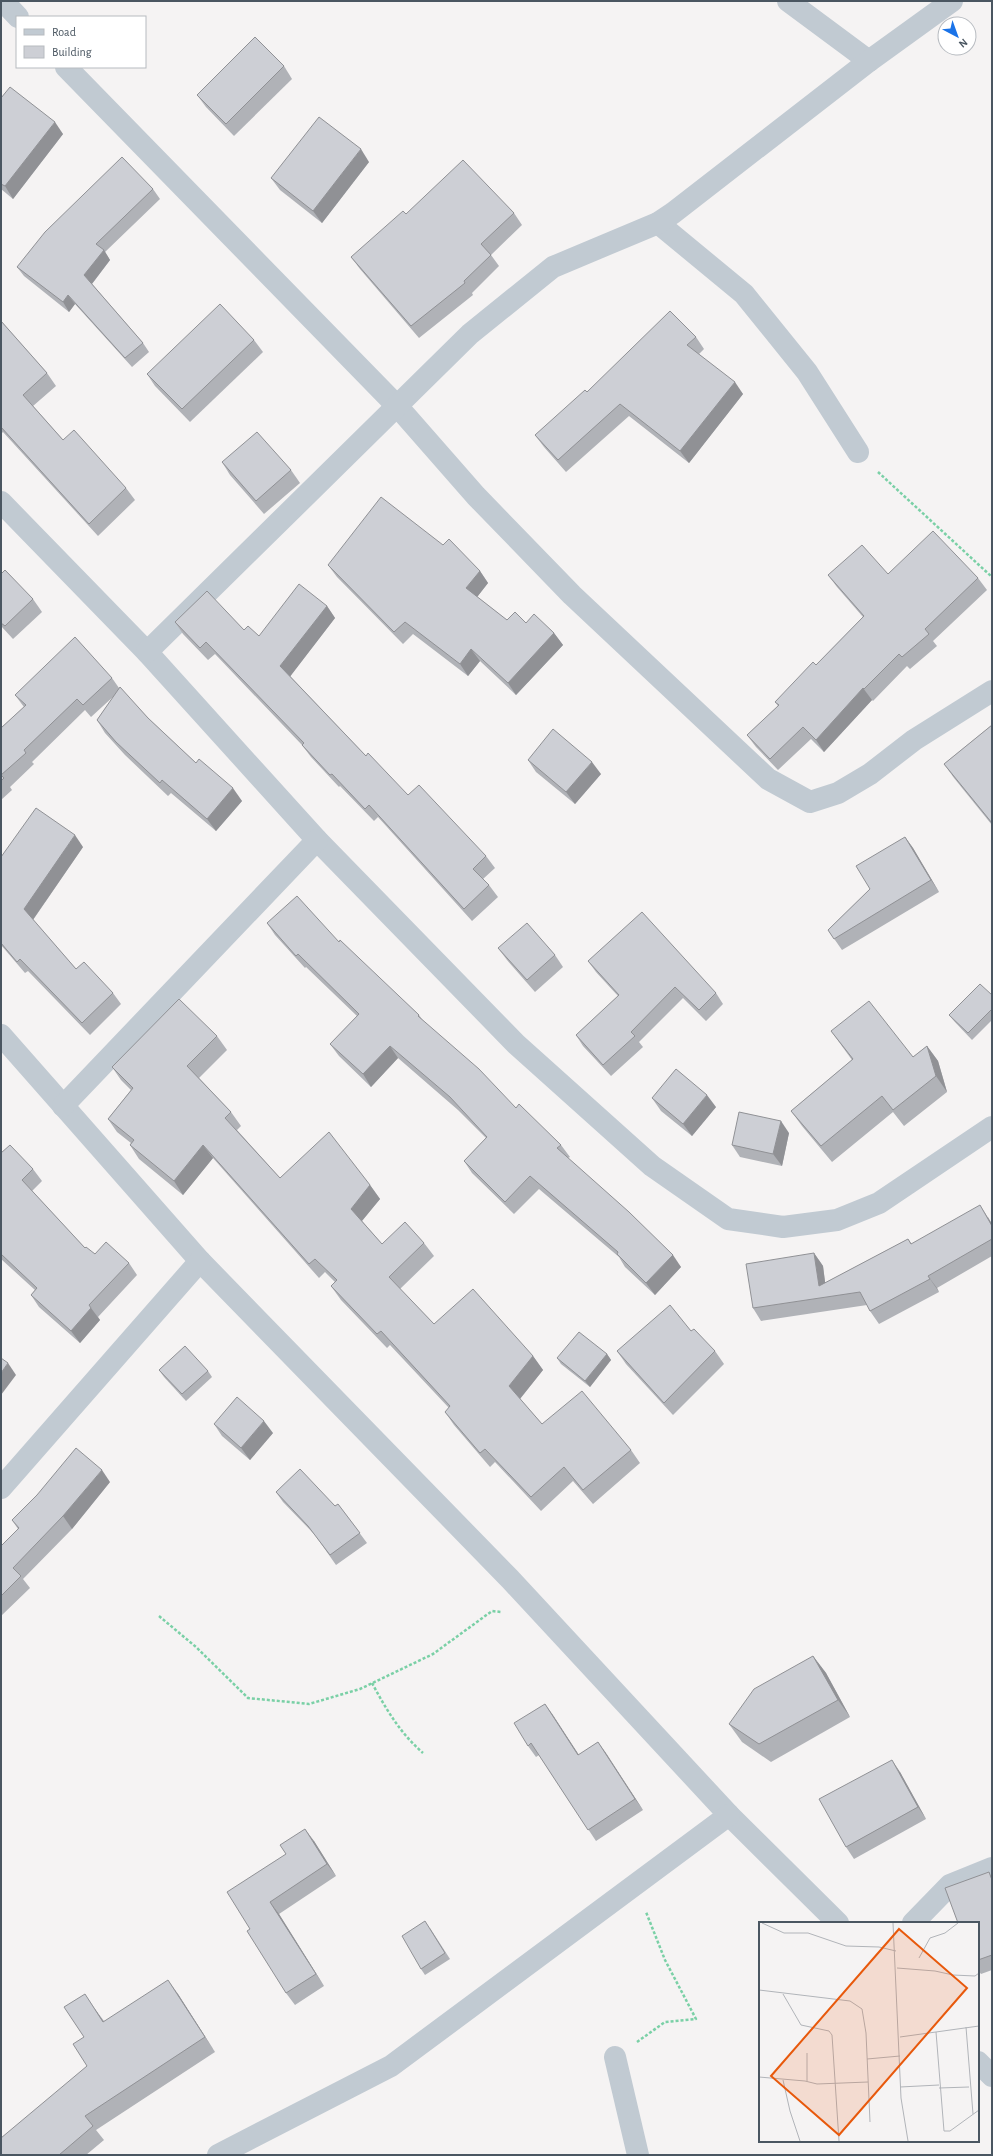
<svg xmlns="http://www.w3.org/2000/svg" width="993" height="2156" viewBox="0 0 993 2156" font-family="'Alegreya Sans',sans-serif">
<style>
.lines{fill:none;stroke-linecap:round;stroke-linejoin:round}
.path{stroke:#7ad0a6;stroke-width:2.5;stroke-dasharray:3 2;stroke-linecap:butt}
.street{stroke:#c1cad2;stroke-width:22}
.wall{fill:#b0b2b7}
.shaded-wall{fill:#909195}
.building{fill:#cdcfd5;stroke:#909195}
.inset-road{fill:none;stroke:#b1b4b9;stroke-width:1}
.view{fill:#e8590c;fill-opacity:0.15;stroke:#e8590c;stroke-width:2}
.inset-edge{fill:none;stroke:#4a5661;stroke-width:2}
</style>
<rect width="100%" height="100%" fill="#f5f3f3"/>
<g class="lines">
<g class="path">
<polyline points="878,472 992,577"/>
<polyline points="159,1616 196,1647 248,1698 309,1704 360,1689 433,1654 492,1611 501,1612"/>
<path d="M 372,1683 C 386,1709 400,1733 423,1753"/>
<polyline points="637,2042 665,2022 696,2019 665,1960 646,1912"/>
</g>
<g class="street">
<polyline points="3,1 18,17"/>
<polyline points="788,1 869,61"/>
<polyline points="66,67 398,407 476,496 572,595 768,779 810,802 838,793 870,774 914,740 992,691"/>
<polyline points="658,223 744,294 807,372 858,452"/>
<polyline points="1,502 147,652 317,840 516,1044 652,1166 728,1219 783,1227 837,1220 879,1203 992,1127"/>
<polyline points="147,652 470,334 553,267 658,223 673,213 869,61 952,1"/>
<polyline points="1,1035 200,1261 510,1579 729,1815 838,1923"/>
<polyline points="63,1106 317,840"/>
<polyline points="1,1488 200,1261"/>
<polyline points="913,1923 950,1885 992,1868"/>
<polyline points="615,2057 638,2155"/>
<polyline points="978,2062 992,2076"/>
<polyline points="218,2155 391,2066 729,1815"/>
</g>
</g>
<g class="wall">
<polygon points="284,66 292,79 234,136 206,107 197,95"/>
<polygon points="1,98 63,134 13,199 1,189"/>
<polygon points="369,162 322,223 280,190 271,178"/>
<polygon points="153,189 160,199 105,252 110,260 92,284 143,343 149,352 132,367 75,304 69,312 24,276 17,267"/>
<polygon points="514,213 522,225 491,255 499,266 472,293 473,295 419,338 360,269 351,257 406,214"/>
<polygon points="1,321 47,373 56,386 33,406 63,440 126,488 135,500 98,536 3,432 1,434"/>
<polygon points="696,337 704,349 699,354 743,394 689,463 629,416 566,472 544,447 535,435 587,392"/>
<polygon points="254,340 263,352 190,422 155,386 147,374"/>
<polygon points="222,462 291,470 300,483 264,514 230,475"/>
<polygon points="443,545 480,571 488,583 477,597 507,620 526,623 554,633 563,645 516,695 480,661 468,676 413,634 403,644 337,577 328,565"/>
<polygon points="1,574 33,599 42,612 13,639 1,626"/>
<polygon points="888,574 978,578 987,590 933,641 937,646 910,669 907,666 873,701 872,700 824,752 811,739 778,770 756,747 747,735 778,706 775,702 816,665 863,617 837,587 828,575"/>
<polygon points="327,606 335,618 290,676 366,756 408,795 486,856 495,868 483,879 489,885 498,897 472,921 378,817 374,821 340,786 339,787 311,757 302,745 215,654 208,660 183,634 175,622 244,630 259,636"/>
<polygon points="112,678 119,688 148,718 196,763 242,801 216,831 171,793 168,796 125,755 105,733 97,720 114,696 91,717 85,710 32,762 34,764 10,787 12,790 1,800 1,728 24,707 15,695"/>
<polygon points="992,725 992,825 954,778 944,764"/>
<polygon points="528,760 601,774 575,804 536,772"/>
<polygon points="905,837 913,848 939,892 842,950 828,930 870,889"/>
<polygon points="83,847 33,920 76,969 113,993 121,1004 90,1035 28,971 25,973 1,945 1,857"/>
<polygon points="267,923 339,942 419,1015 424,1022 516,1108 561,1145 570,1157 568,1158 681,1267 655,1295 625,1267 619,1257 539,1189 514,1214 472,1173 464,1161 486,1138 458,1110 398,1058 371,1087 339,1056 330,1044 357,1016 306,967 305,968 275,935"/>
<polygon points="498,948 555,955 563,967 535,992 507,960"/>
<polygon points="588,961 716,993 723,1004 706,1021 683,998 639,1042 643,1047 611,1076 583,1046 576,1035 618,996 596,972"/>
<polygon points="992,995 992,1020 972,1040 954,1021 949,1015"/>
<polygon points="831,1031 913,1057 927,1046 938,1061 947,1092 904,1126 893,1112 832,1162 802,1126 791,1111 852,1060"/>
<polygon points="217,1036 227,1050 199,1078 231,1112 241,1126 237,1130 280,1178 370,1185 380,1199 362,1221 382,1244 424,1243 434,1256 400,1289 434,1324 533,1356 543,1370 520,1399 542,1424 631,1450 640,1463 593,1504 573,1481 541,1511 495,1462 490,1467 454,1425 445,1412 449,1408 390,1345 387,1348 341,1300 331,1286 335,1282 325,1272 319,1278 213,1158 183,1195 139,1159 130,1145 131,1143 117,1132 108,1119 131,1090 121,1080 112,1067"/>
<polygon points="652,1098 716,1107 692,1136 661,1111"/>
<polygon points="789,1133 782,1166 740,1157 732,1145"/>
<polygon points="1,1153 33,1169 42,1181 32,1191 85,1248 95,1254 129,1263 137,1275 98,1317 100,1320 80,1343 39,1307 31,1295 35,1290 1,1259"/>
<polygon points="988,1217 992,1224 992,1256 937,1288 939,1292 879,1324 870,1311 867,1305 761,1321 753,1308 814,1253 823,1266 825,1283 908,1239 912,1244"/>
<polygon points="691,1331 715,1351 724,1364 673,1415 626,1364 617,1351"/>
<polygon points="607,1354 611,1360 590,1387 561,1364 557,1358"/>
<polygon points="159,1370 208,1371 212,1377 186,1401 164,1377"/>
<polygon points="214,1424 273,1433 250,1460 222,1436"/>
<polygon points="110,1482 72,1529 23,1579 30,1588 1,1616 1,1546 18,1529 12,1520"/>
<polygon points="276,1492 335,1506 338,1504 367,1543 336,1565 315,1535 283,1502"/>
<polygon points="813,1656 826,1673 850,1717 771,1762 742,1742 729,1724"/>
<polygon points="545,1704 579,1755 598,1742 643,1810 596,1841 539,1755 536,1757 528,1746"/>
<polygon points="900,1772 926,1819 854,1859 846,1847"/>
<polygon points="314,1841 336,1876 279,1914 324,1986 295,2005 286,1993 250,1929 286,1854"/>
<polygon points="992,1876 992,1970 981,1974 978,1970 978,1923"/>
<polygon points="430,1928 450,1959 425,1975 421,1969"/>
<polygon points="178,1994 215,2052 96,2130 104,2140 86,2155 1,2155 87,2066 84,2037 95,2009 104,2021"/>
</g>
<g class="shaded-wall">
<polygon points="55,122 63,134 13,199 5,186"/>
<polygon points="361,149 369,162 322,223 313,211"/>
<polygon points="104,250 110,260 91,285 84,275"/>
<polygon points="68,295 75,304 69,312 63,302"/>
<polygon points="735,382 743,394 689,463 680,451"/>
<polygon points="480,571 488,583 474,601 466,588"/>
<polygon points="327,606 335,618 289,678 280,666"/>
<polygon points="554,633 563,645 516,695 508,683"/>
<polygon points="471,649 480,661 468,676 460,664"/>
<polygon points="863,688 872,700 824,752 816,740"/>
<polygon points="592,762 601,774 575,804 566,792"/>
<polygon points="233,788 242,801 216,831 207,819"/>
<polygon points="75,835 83,847 32,921 24,909"/>
<polygon points="905,837 913,848 939,892 931,880"/>
<polygon points="390,1046 398,1058 371,1087 363,1074"/>
<polygon points="927,1046 938,1061 947,1092 936,1076"/>
<polygon points="707,1095 716,1107 692,1136 683,1124"/>
<polygon points="781,1121 789,1133 782,1166 773,1154"/>
<polygon points="203,1145 213,1158 183,1195 174,1181"/>
<polygon points="370,1185 380,1199 361,1222 351,1209"/>
<polygon points="980,1205 992,1224 992,1226"/>
<polygon points="814,1253 823,1266 827,1297 819,1286"/>
<polygon points="673,1255 681,1267 655,1295 646,1283"/>
<polygon points="928,1276 937,1288 939,1292 930,1279"/>
<polygon points="91,1308 100,1320 80,1343 71,1331"/>
<polygon points="607,1354 611,1360 590,1387 585,1381"/>
<polygon points="533,1356 543,1370 519,1400 509,1386"/>
<polygon points="8,1363 16,1375 1,1395 1,1373"/>
<polygon points="264,1421 273,1433 250,1460 241,1448"/>
<polygon points="102,1470 110,1482 72,1529 63,1516"/>
<polygon points="813,1656 826,1673 850,1717 838,1700"/>
<polygon points="545,1704 553,1715 586,1766 578,1755"/>
<polygon points="598,1742 606,1753 643,1810 635,1799"/>
<polygon points="892,1760 900,1772 926,1819 918,1807"/>
<polygon points="305,1829 314,1841 336,1876 327,1864"/>
<polygon points="270,1902 279,1914 324,1986 316,1974"/>
<polygon points="168,1980 178,1994 215,2052 205,2037"/>
<polygon points="85,1994 113,2036 103,2022"/>
</g>
<g class="building">
<polygon points="255,37 284,66 226,124 197,95"/>
<polygon points="10,87 55,122 5,186 1,184 1,98"/>
<polygon points="319,117 361,149 313,211 271,178"/>
<polygon points="122,157 153,189 96,244 104,250 84,275 143,343 125,358 68,295 63,302 17,267 45,232"/>
<polygon points="463,160 514,213 481,244 491,255 464,281 465,283 411,326 351,257 403,211 406,214"/>
<polygon points="220,304 254,340 182,409 147,374"/>
<polygon points="670,311 696,337 687,345 735,382 680,451 620,404 558,460 535,435 585,390 587,392"/>
<polygon points="1,321 47,373 23,395 63,440 74,430 126,488 89,524 1,427"/>
<polygon points="257,432 291,470 256,501 222,462"/>
<polygon points="381,497 443,545 449,539 480,571 466,588 507,620 515,612 526,623 534,614 554,633 508,683 471,649 460,664 405,622 394,632 328,565"/>
<polygon points="933,531 978,578 925,629 929,634 902,657 899,654 864,689 863,688 816,740 803,727 770,759 747,735 779,705 775,702 813,662 816,665 864,616 828,575 862,545 888,574"/>
<polygon points="5,570 33,599 5,626 1,623 1,574"/>
<polygon points="299,584 327,606 280,666 366,756 368,753 408,795 419,785 486,856 473,869 489,885 464,909 369,805 365,809 332,774 330,775 302,745 304,743 206,642 200,648 175,622 207,591 244,630 248,626 259,636"/>
<polygon points="75,637 112,678 83,705 77,699 24,750 26,753 1,775 4,778 1,781 1,728 26,705 15,695"/>
<polygon points="120,687 148,718 196,763 199,759 233,788 207,819 162,780 160,783 116,742 97,720"/>
<polygon points="992,725 992,823 944,764"/>
<polygon points="553,729 592,762 566,792 528,760"/>
<polygon points="36,808 75,835 24,909 76,969 84,962 113,993 82,1023 20,959 17,962 1,943 1,857"/>
<polygon points="905,837 931,880 834,939 828,930 870,889 856,866"/>
<polygon points="297,896 339,942 340,940 419,1015 418,1016 479,1069 516,1108 519,1104 561,1145 557,1148 629,1212 673,1255 646,1283 617,1254 618,1252 530,1176 505,1202 464,1161 487,1137 450,1097 390,1046 363,1074 330,1044 359,1014 298,954 296,956 267,923"/>
<polygon points="642,912 716,993 699,1010 675,987 631,1032 635,1036 603,1065 576,1035 619,995 588,961"/>
<polygon points="527,923 555,955 527,980 498,948"/>
<polygon points="980,984 992,995 992,1009 968,1033 949,1015"/>
<polygon points="179,999 217,1036 187,1066 231,1112 225,1118 280,1178 329,1132 370,1185 351,1209 382,1244 405,1222 424,1243 389,1277 434,1324 473,1289 533,1356 509,1386 542,1424 582,1391 631,1450 583,1490 564,1467 531,1497 485,1449 480,1453 445,1412 450,1406 381,1331 377,1334 331,1286 337,1280 315,1259 309,1264 203,1145 174,1181 130,1145 134,1140 108,1119 133,1088 112,1067"/>
<polygon points="869,1001 913,1057 927,1046 936,1076 893,1110 882,1096 821,1146 791,1111 853,1059 831,1031"/>
<polygon points="676,1069 707,1095 683,1124 652,1098"/>
<polygon points="739,1112 781,1121 773,1154 732,1145"/>
<polygon points="10,1145 33,1169 22,1180 85,1248 86,1247 95,1254 106,1242 129,1263 89,1305 91,1308 71,1331 31,1295 37,1288 1,1254 1,1153"/>
<polygon points="980,1205 992,1226 992,1239 928,1276 930,1279 870,1311 860,1292 753,1308 746,1264 814,1253 819,1286 908,1239 911,1244"/>
<polygon points="670,1305 691,1331 694,1329 715,1351 664,1403 617,1351"/>
<polygon points="579,1332 607,1354 585,1381 557,1358"/>
<polygon points="185,1346 208,1371 182,1394 159,1370"/>
<polygon points="1,1358 8,1363 1,1373"/>
<polygon points="237,1397 264,1421 241,1448 214,1424"/>
<polygon points="76,1448 102,1470 63,1516 13,1568 21,1576 1,1596 1,1546 19,1528 12,1520 37,1495"/>
<polygon points="300,1469 335,1506 338,1504 360,1533 330,1555 308,1526 276,1492"/>
<polygon points="813,1656 838,1700 759,1744 729,1724 754,1689"/>
<polygon points="545,1704 578,1755 598,1742 635,1799 588,1830 531,1743 528,1746 514,1723"/>
<polygon points="892,1760 918,1807 846,1847 819,1799"/>
<polygon points="305,1829 327,1864 270,1902 316,1974 286,1993 247,1931 250,1929 227,1892 286,1854 280,1845"/>
<polygon points="989,1872 992,1880 992,1955 978,1960 978,1923 958,1923 945,1888"/>
<polygon points="425,1921 445,1953 421,1969 402,1936"/>
<polygon points="168,1980 205,2037 85,2116 93,2126 59,2155 1,2155 1,2138 87,2066 73,2044 84,2037 64,2007 85,1994 103,2022"/>
</g>
<g transform="translate(759 1922)">
<rect width="220" height="220" fill="#f5f3f3"/>
<path class="inset-road" d="M 3,1 L 25,11 L 49,11 L 87,24 L 120,25 L 137,29M 134,1 L 142,176 L 149,219M 160,36 L 171,16 L 186,11 L 199,1M 138,46 L 176,49 L 194,53 L 216,54 L 220,51M 0,68 L 91,79 L 103,87 L 107,111 L 111,200M 24,72 L 42,103 L 70,109 L 73,113 L 80,219M 207,105 L 214,192M 177,110 L 185,209 L 191,209 L 220,188M 141,115 L 220,104M 48,131 L 48,159M 108,137 L 141,134M 0,155 L 46,159 L 58,162 L 109,160M 24,158 L 31,189 L 41,219M 141,165 L 180,163M 180,166 L 210,165"/>
<path class="view" d="M 140,7 L 208,66 L 80,213 L 12,154 Z"/>
<rect width="220" height="220" class="inset-edge"/>
</g>
<rect width="993" height="2156" fill="none" stroke="#4a5661" stroke-width="4"/>
<rect x="16" y="16" width="130" height="52" fill="#ffffff" stroke="#b7bbc0"/>
<rect x="24" y="29" width="20" height="6" fill="#c1cad2" stroke="#b7bbc0"/>
<text x="52" y="36" font-size="12" fill="#4a5661">Road</text>
<rect x="24" y="46" width="20" height="12" fill="#cdcfd5" stroke="#b7bbc0"/>
<text x="52" y="56" font-size="12" fill="#4a5661">Building</text>
<g transform="translate(957 36) rotate(139)"><circle r="19" fill="#ffffff" stroke="#b7bbc0"/>
<path d="M0-3L7 15L0 10L-7 15Z" fill="#1a73e8"/>
<text y="-6" font-size="11" font-weight="bold" text-anchor="middle" fill="#4a5661">N</text>
</g>
</svg>
